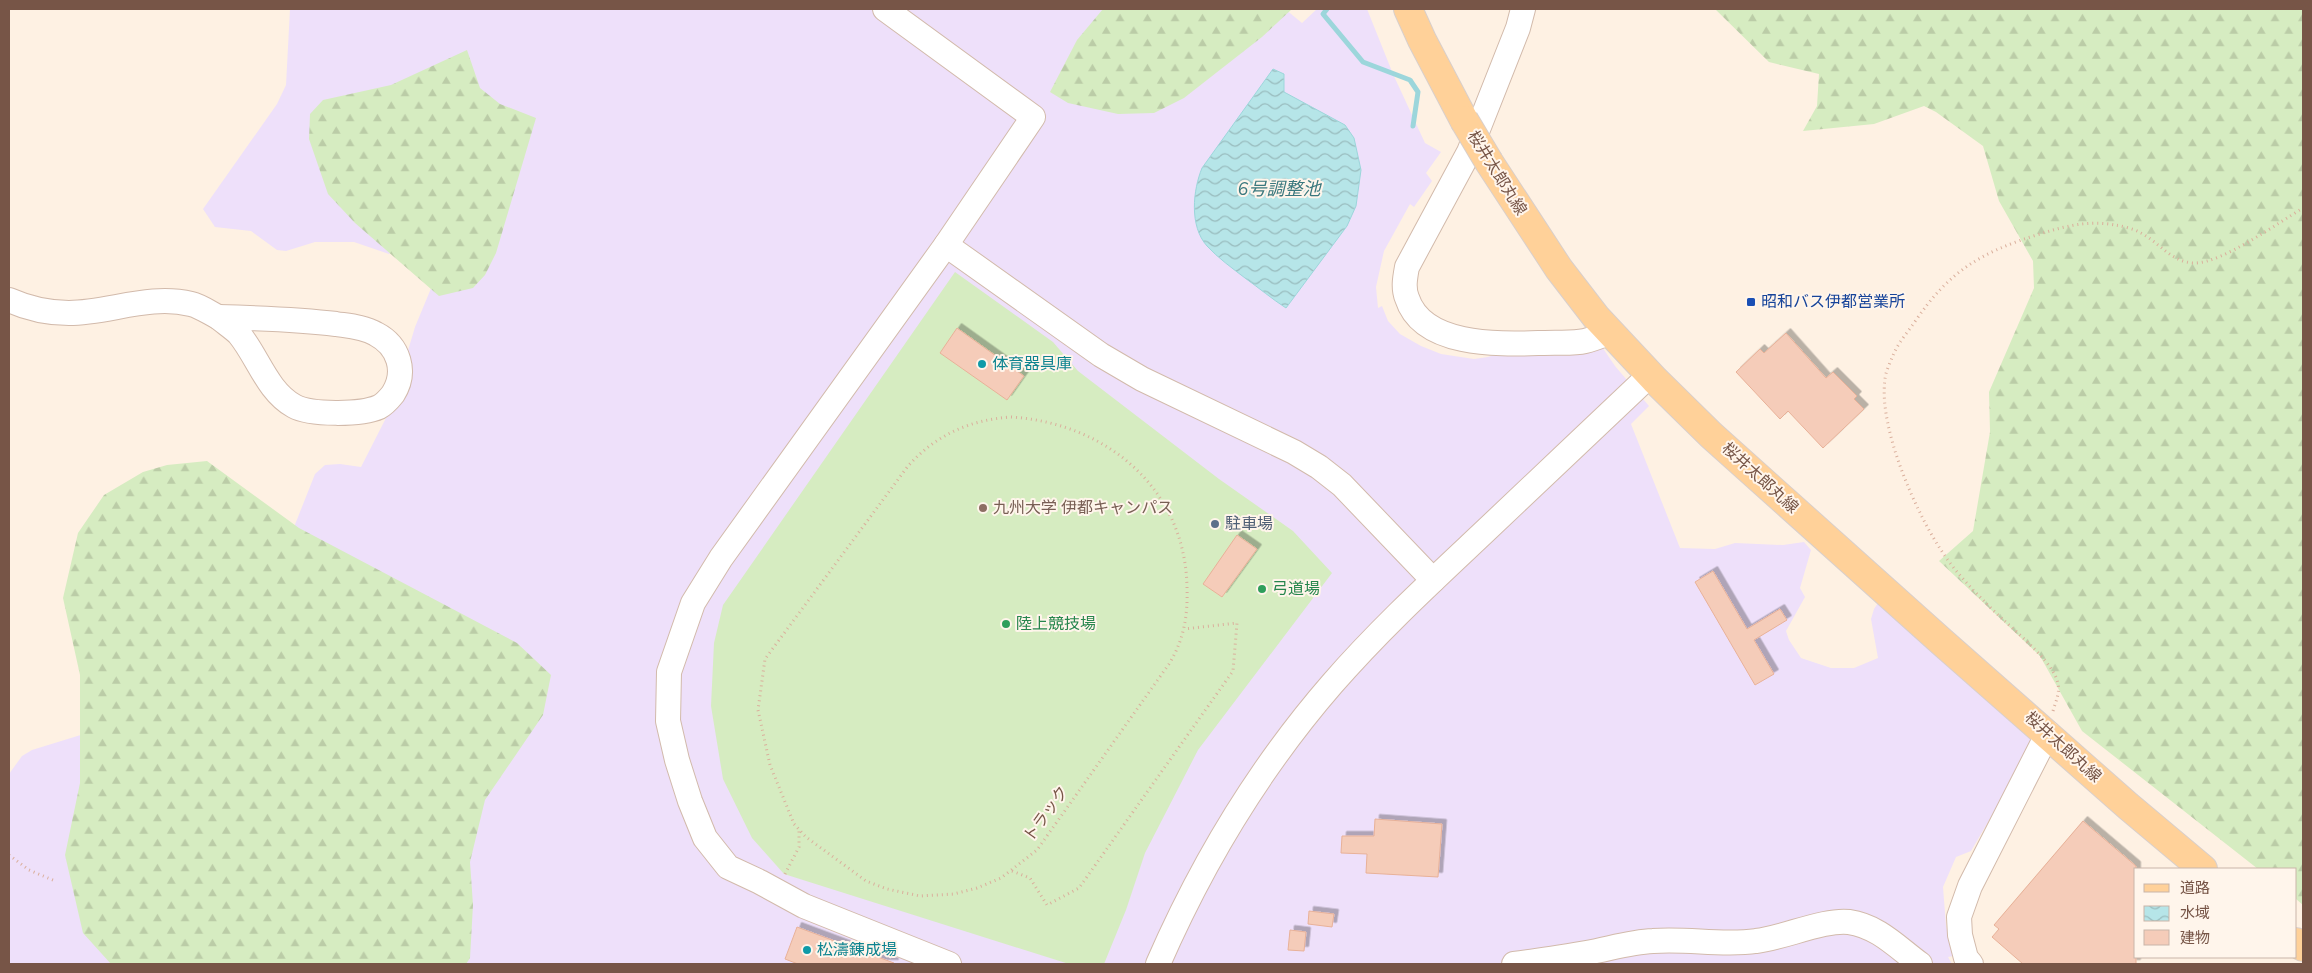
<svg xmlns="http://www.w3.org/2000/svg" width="2312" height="973" viewBox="0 0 2312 973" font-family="'Nunito Sans','Noto Sans JP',sans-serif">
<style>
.education{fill:#eee0fa}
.forest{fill:url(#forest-firs)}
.garden{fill:#d6ecc1}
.water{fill:url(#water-waves);stroke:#9cd6db}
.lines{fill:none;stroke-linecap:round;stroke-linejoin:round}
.stream{stroke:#9cd6db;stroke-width:5}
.building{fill:#f5ccb9;stroke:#e8b198;filter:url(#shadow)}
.minor-casing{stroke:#d2baab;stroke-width:26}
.major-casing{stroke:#d9cfcb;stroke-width:30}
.path{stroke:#daaf9c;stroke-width:3;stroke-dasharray:1 4;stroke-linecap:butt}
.minor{stroke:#fff;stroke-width:24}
.major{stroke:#ffd199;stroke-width:28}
.major-bridge-casing{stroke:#d9cfcb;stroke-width:30;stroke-linecap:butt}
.major-bridge{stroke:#ffd199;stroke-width:28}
.transit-dot{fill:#1a4fb4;stroke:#fff5eb;stroke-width:2}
.culture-dot{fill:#0f9aa8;stroke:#fff5eb;stroke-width:2}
.education-dot{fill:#8d6e63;stroke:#fff5eb;stroke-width:2}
.service-dot{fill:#5c6f8a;stroke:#fff5eb;stroke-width:2}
.leisure-dot{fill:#2e9e5b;stroke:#fff5eb;stroke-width:2}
.labels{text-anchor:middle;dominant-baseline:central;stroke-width:4;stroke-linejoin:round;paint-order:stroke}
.street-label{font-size:16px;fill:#775547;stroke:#fff5eb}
.transit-label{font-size:16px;fill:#164399;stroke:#fff5eb;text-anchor:start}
.culture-label{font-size:16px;fill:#0d838f;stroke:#fff5eb;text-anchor:start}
.education-label{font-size:16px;fill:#785e54;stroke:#fff5eb;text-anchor:start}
.service-label{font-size:16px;fill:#4e5e75;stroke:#fff5eb;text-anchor:start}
.leisure-label{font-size:16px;fill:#27864d;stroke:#fff5eb;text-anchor:start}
.water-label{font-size:18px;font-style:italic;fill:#3a787e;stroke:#fff5eb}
</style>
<defs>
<pattern id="forest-firs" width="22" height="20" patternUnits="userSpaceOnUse" patternTransform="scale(1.25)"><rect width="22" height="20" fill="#d6ecc1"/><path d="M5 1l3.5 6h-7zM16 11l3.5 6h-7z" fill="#bbcca7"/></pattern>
<pattern id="water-waves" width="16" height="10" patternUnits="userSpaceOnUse" patternTransform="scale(1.25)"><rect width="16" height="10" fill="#b6e5e8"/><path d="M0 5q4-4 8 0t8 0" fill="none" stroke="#99bcbe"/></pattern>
<filter id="shadow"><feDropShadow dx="4.5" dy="-4.5" stdDeviation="0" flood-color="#0004"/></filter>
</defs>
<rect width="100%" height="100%" fill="#fef1e3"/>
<polygon class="education" points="290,9 1285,9 1302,23 1317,9 1367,9 1393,74 1425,143 1441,152 1426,173 1432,181 1414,207 1410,204 1384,251 1376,287 1378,308 1382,306 1388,321 1400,334 1421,346 1441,354 1474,359 1488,357 1551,335 1596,338 1615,366 1649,406 1631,424 1680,548 1715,549 1735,543 1783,545 1804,542 1811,550 1800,588 1805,597 1786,631 1789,640 1801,658 1831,668 1854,668 1878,658 1871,619 1874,609 1882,597 2038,737 1971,851 1956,857 1943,887 1946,926 1953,956 1948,957 1952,964 9,964 9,774 22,756 32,750 126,721 279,565 315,474 325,465 340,464 361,467 386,418 395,394 415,327 444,257 410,239 389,254 354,242 315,242 286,251 277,250 251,231 215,227 203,209 277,104 286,85"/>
<g class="forest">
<polygon points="1103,9 1292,9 1262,37 1184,98 1154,113 1118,114 1068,103 1050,92 1077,40"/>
<polygon points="1715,9 2303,9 2303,905 2296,899 2296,869 2258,869 2082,731 2040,656 1939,561 1973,531 1990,432 1989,392 2034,288 2033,261 1999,201 1983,146 1936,112 1924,106 1874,124 1803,131 1817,106 1819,74 1769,62"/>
<polygon points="467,50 480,88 500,104 536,118 496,253 485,275 473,288 439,296 355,223 328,194 309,139 310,114 323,100 391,85"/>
<polygon points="207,461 299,528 517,643 551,675 543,715 485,800 470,862 473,905 470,958 466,964 111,964 83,933 65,855 80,783 80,675 63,598 78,533 104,495 143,472 167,465"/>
</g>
<polygon class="garden" points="955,272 1053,342 1078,371 1219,479 1293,531 1332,573 1198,750 1145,853 1126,910 1104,964 1069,964 784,874 752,838 723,779 711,706 714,643 723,605"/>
<path class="water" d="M 1273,69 L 1284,74 L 1284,92 L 1345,125 L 1354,138 L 1361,170 L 1356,206 L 1347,226 L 1286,308 C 1272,299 1259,288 1245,278 C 1232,268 1218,258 1207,246 C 1189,226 1193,190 1202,168 Z"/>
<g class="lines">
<polyline class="stream" points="1327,9 1323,14 1363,62 1410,80 1418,92 1413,126"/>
</g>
<g class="building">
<polygon points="957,328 1024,376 1007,400 940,353"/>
<polygon points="1786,333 1826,378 1833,372 1857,396 1854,399 1864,409 1823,448 1788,411 1780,419 1736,372 1760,349 1764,353"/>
<polygon points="1237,535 1257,549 1222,597 1203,584"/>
<polygon points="1713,571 1747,629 1780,609 1787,620 1754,640 1774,674 1755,685 1695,582"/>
<polygon points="1375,819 1442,824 1438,877 1366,873 1367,854 1341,853 1342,836 1374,836"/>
<polygon points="2083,821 2136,866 2136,964 2023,964 1992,937 1999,929 1994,925"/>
<polygon points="1309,911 1334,914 1332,927 1308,924"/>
<polygon points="797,927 894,963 894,964 798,964 785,959"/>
<polygon points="1290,930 1306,932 1304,951 1288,950"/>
</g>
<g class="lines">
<defs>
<g id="minor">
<polyline points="885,9 1033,117 946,245 721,558 693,603 669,672 668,721 677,760 690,801 705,838 728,867 760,882 804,906 949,964"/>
<path d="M 1523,9 L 1518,28 L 1469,152 L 1407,267 C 1405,278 1403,288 1407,298 C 1423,348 1502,344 1543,343 C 1557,342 1572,344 1585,341 C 1594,339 1603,335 1611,332"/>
<polyline points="946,245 1101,355 1142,379 1294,452 1319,467 1342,485 1433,580"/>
<path d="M 9,300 C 27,308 49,313 69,313 C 109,313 149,294 191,304 C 200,306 210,313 218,317"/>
<path d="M 218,317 C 258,318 297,319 336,324 C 349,326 364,327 376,334 C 399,346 407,372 393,394 C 389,399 385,404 379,407 C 361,415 310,415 294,406 C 267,391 258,357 239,334 C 233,328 225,323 218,317 Z"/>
<path d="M 1158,964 C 1202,863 1260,767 1332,684 C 1378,631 1430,583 1481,535 C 1537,482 1594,428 1650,375"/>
<path d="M 1514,964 C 1538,961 1562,957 1586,953 C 1609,949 1630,942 1653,941 C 1687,938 1722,946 1756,941 C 1783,938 1825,919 1849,922 C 1878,926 1898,948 1920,964"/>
<polyline points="1971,964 1966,958 1960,935 1959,917 1970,886 2048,733"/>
</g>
<g id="major">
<polyline points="1408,9 1422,40 1464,120"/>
<polyline points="1489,162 1559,269 1596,317 1655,380 1711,435 1942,642 2128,806 2203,869"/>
<polyline points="2296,942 2303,947"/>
</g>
</defs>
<use href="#minor" class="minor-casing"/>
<use href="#major" class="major-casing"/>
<g class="path">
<path d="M 1011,417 C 1106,423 1185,488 1187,587 C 1188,615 1184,640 1169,664 L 1037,850 L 1001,878 L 977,888 L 954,894 L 920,896 L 887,889 L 866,881 L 806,837 L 794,824 L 770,765 L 758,710 L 765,659 L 908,466 C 936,435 969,420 1011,417 Z"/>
<path d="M 2053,711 C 2056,700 2061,692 2057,680 C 2049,656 2002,621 1984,601 C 1970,587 1956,572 1945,556 C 1917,516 1878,428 1885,379 C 1886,370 1891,361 1894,353 C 1899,342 1907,333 1914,323 C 1949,271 1981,252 2040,234 C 2065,226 2089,220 2115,225 C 2123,226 2134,229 2141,233 C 2160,243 2172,263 2195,263 C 2222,263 2278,223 2303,208"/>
<polyline points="9,855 29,870 55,881"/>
<polyline points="1012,871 1030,878 1047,905 1079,888 1233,671 1237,623 1184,629"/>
<polyline points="785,874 799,847 799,829"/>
</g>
<use href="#minor" class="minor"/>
<use href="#major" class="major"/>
<defs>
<polyline id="major-bridge" points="1464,120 1489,162"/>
</defs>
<use href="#major-bridge" class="major-bridge-casing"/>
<use href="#major-bridge" class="major-bridge"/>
</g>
<rect class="transit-dot" x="1746" y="297" width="10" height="10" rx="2.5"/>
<g class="culture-dot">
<circle cx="982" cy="364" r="5"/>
<circle cx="807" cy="950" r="5"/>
</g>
<circle class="education-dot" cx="983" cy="508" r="5"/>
<circle class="service-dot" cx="1215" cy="524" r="5"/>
<g class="leisure-dot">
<circle cx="1262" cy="589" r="5"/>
<circle cx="1006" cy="624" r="5"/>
</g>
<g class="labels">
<g class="street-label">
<text transform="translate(1497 173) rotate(58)">桜井太郎丸線</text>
<text transform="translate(1760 478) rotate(42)">桜井太郎丸線</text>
<text transform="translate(2063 747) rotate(42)">桜井太郎丸線</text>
<text transform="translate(1046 814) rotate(-54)">トラック</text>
</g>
<g class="transit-label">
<text x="1761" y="302">昭和バス伊都営業所</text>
</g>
<g class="culture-label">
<text x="992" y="364">体育器具庫</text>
<text x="817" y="950">松濤錬成場</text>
</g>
<g class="education-label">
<text x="993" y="508">九州大学 伊都キャンパス</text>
</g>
<g class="service-label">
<text x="1225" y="524">駐車場</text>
</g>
<g class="leisure-label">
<text x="1272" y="589">弓道場</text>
<text x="1016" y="624">陸上競技場</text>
</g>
<g class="water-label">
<text x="1279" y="189">6号調整池</text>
</g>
</g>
<rect width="2312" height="973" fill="none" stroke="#775547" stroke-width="20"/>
<rect x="2134" y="868" width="162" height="90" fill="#fff5eb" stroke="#c9b5a9"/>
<rect x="2144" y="884" width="25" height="8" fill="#ffd199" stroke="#c9b5a9"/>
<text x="2180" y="893" font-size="15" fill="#775547">道路</text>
<rect x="2144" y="906" width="25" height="15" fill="url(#water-waves)" stroke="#c9b5a9"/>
<text x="2180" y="918" font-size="15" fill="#775547">水域</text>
<rect x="2144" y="930" width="25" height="15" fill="#f5ccb9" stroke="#c9b5a9"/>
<text x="2180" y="943" font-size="15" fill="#775547">建物</text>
</svg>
